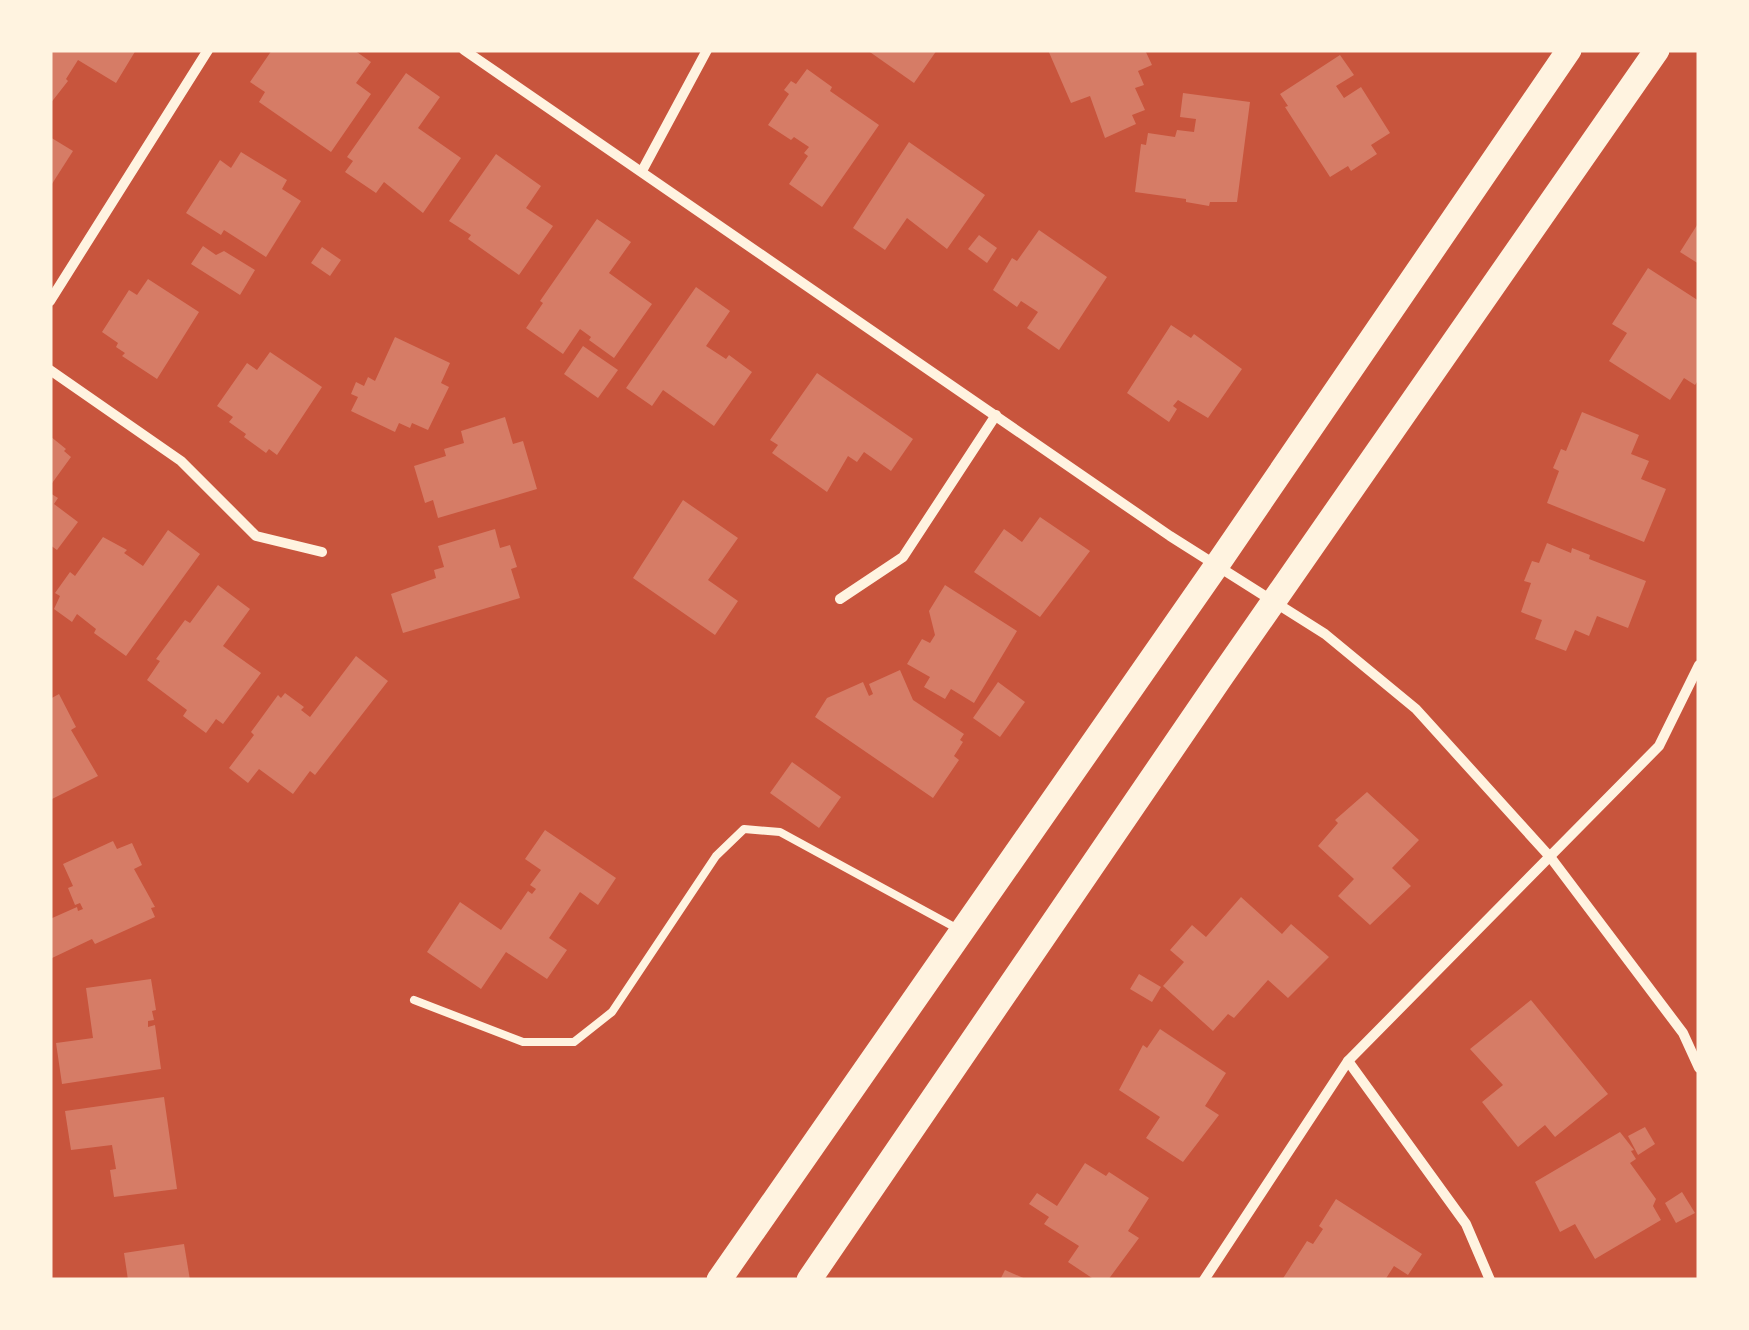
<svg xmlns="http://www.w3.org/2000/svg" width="1749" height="1330" viewBox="0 0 1749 1330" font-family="Roboto,sans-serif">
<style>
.building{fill:#d67c66}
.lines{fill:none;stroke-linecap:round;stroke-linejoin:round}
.service{stroke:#fff3e0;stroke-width:8}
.minor{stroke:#fff3e0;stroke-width:10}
.primary{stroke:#fff3e0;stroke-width:25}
</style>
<rect width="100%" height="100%" fill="#c8553d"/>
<g class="building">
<polygon points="50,50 136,50 116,83 78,60 66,79 68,81 50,104"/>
<polygon points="272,50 354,50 371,62 356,83 371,94 331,152 259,102 265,92 250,82"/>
<polygon points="867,50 937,50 914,83"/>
<polygon points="1048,50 1145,50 1152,65 1138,71 1144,85 1135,88 1145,110 1132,115 1136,124 1105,138 1090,96 1071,103"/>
<polygon points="1340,55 1354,75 1336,86 1344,98 1361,87 1390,133 1371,145 1377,154 1351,171 1348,166 1330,177 1285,107 1288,106 1280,94"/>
<polygon points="807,69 832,87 830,91 879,125 822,207 789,184 808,156 804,153 809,147 794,137 791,140 768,125 789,94 784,90 791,81 796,84"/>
<polygon points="406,73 440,97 418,128 461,158 423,213 384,182 376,193 345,172 353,161 347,157"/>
<polygon points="1183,93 1250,102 1237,202 1210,202 1209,206 1186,202 1186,199 1135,192 1141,144 1146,145 1148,133 1175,137 1177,130 1194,132 1196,119 1180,117"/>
<polygon points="50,137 73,151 50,187"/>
<polygon points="909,142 985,195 947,249 907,218 885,250 853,228"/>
<polygon points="241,152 287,180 282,189 301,201 266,257 224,230 221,235 186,213 220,160 231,168"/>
<polygon points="496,154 541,186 526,208 553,226 519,275 468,239 471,235 449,221"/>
<polygon points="597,219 631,242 609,273 652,304 614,358 589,340 591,337 580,329 563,354 526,328 543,303 540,301"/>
<polygon points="1699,222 1699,264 1680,252"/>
<polygon points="1039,230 1107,277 1059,350 1027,328 1038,312 1021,301 1017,307 993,290 1012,258 1017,261"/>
<polygon points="979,235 997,248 987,263 968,249"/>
<polygon points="203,246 216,255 224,251 255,270 240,295 191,264"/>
<polygon points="322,247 341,260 330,276 311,263"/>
<polygon points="1648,268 1699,301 1699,379 1695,385 1684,378 1670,400 1609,361 1627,333 1612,324"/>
<polygon points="148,279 199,312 157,379 122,356 125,353 116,347 118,343 102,332 129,290 137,295"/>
<polygon points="696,287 730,311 706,346 726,359 729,355 752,372 714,426 663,390 652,406 626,388"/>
<polygon points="1171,325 1191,338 1194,334 1242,369 1208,418 1178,400 1173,406 1177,409 1169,422 1127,393"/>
<polygon points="395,337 450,363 441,383 449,387 428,430 412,423 410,428 399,423 395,432 351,411 358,397 351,394 356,382 364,386 368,377 375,381"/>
<polygon points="583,346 618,370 598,398 564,374"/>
<polygon points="270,352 322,387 277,455 269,449 266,453 244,437 246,434 229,422 233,417 217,406 247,363 257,370"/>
<polygon points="817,373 913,439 891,471 864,452 857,462 848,456 827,492 772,453 778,445 770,440"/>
<polygon points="1582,412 1639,435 1631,454 1649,461 1641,479 1666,489 1644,542 1547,503 1559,471 1553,468 1561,449 1566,451"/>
<polygon points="505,417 513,444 523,441 537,489 438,518 433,500 425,503 414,466 446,456 444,449 464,443 461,431"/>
<polygon points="50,436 66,449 64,451 71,457 50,486"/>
<polygon points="50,493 58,498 54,504 78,522 57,550 50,545"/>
<polygon points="683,500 738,538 708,580 738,601 715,635 633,578"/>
<polygon points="1040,517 1090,551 1040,617 974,572 1004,529 1022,542"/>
<polygon points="495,529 500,548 510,545 517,567 511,569 520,598 403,633 391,594 436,578 434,570 444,567 438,546"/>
<polygon points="168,530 200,554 126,656 94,633 96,629 77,614 72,622 54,609 60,596 55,593 70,572 75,576 103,537 127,550 124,553 143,566"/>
<polygon points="1547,543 1571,553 1572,548 1590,555 1589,559 1646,581 1628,628 1597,616 1589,636 1575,630 1566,651 1535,639 1542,620 1521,612 1531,583 1524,581 1532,561 1539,563"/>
<polygon points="218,585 250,609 223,646 261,673 223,724 216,719 206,733 183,716 187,710 147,680 160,661 156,659 185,620 190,623"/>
<polygon points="945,585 1017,631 974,703 951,689 945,699 924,687 930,677 907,664 922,639 930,643 935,635 929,611"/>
<polygon points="356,656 388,681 315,775 310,771 293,794 259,769 248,783 229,768 254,735 251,732 278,695 281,698 285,693 304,707 301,710 310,717"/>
<polygon points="900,670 913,700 964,734 960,740 963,742 954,756 959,760 933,798 815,717 827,698 863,682 869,696 873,694 869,684"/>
<polygon points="998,682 1025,702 1000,737 973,718"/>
<polygon points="59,694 76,727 71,730 98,776 50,800 50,699"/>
<polygon points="792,762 841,797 819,828 770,793"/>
<polygon points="1367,792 1419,840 1392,868 1411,886 1370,925 1338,896 1354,879 1318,846 1338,823 1335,820"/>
<polygon points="545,830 616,878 598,905 580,892 549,938 567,950 547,979 506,952 481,989 427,952 460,902 501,930 528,891 532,894 536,889 530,885 541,870 525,859"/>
<polygon points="113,841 117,849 132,843 142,865 134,869 155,907 151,908 155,917 95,944 92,939 50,959 50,919 77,907 78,911 83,909 80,903 75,905 68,888 73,886 63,864"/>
<polygon points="1241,897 1282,934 1291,924 1329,957 1288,998 1268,980 1234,1018 1228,1014 1213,1031 1163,986 1184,962 1170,950 1192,925 1206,937"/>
<polygon points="1139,974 1161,987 1152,1002 1130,989"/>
<polygon points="151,979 156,1010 152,1011 154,1020 148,1021 148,1027 155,1025 161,1069 62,1084 56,1043 93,1038 86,988"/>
<polygon points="1531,1000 1608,1094 1555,1137 1545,1125 1518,1147 1482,1102 1503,1085 1470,1049"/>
<polygon points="1160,1029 1226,1073 1205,1106 1219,1115 1183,1162 1146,1138 1160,1117 1119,1090 1143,1045 1147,1048"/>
<polygon points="164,1097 177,1189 114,1197 110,1170 116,1169 112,1145 71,1150 65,1111"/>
<polygon points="1645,1127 1655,1144 1638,1155 1628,1136"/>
<polygon points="1620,1132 1634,1150 1631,1151 1636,1159 1630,1163 1656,1199 1653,1206 1661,1220 1595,1259 1575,1224 1560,1232 1535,1182"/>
<polygon points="1085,1163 1106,1176 1109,1172 1149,1198 1128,1231 1139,1238 1108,1280 1095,1280 1068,1262 1079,1246 1044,1224 1049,1217 1029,1204 1037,1193 1057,1206"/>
<polygon points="1682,1192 1695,1213 1676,1223 1665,1203"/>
<polygon points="1336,1199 1422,1254 1408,1275 1394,1266 1385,1280 1282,1280 1307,1241 1313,1244 1323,1229 1319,1226"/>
<polygon points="184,1244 190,1280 128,1280 124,1253"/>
<polygon points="1005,1270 1028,1280 1000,1280"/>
</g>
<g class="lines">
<polyline class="service" points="414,1000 523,1042 574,1042 612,1012 716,856 744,829 780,832 958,929"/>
<g class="minor">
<polyline points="464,50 1170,536 1325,634 1416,709 1551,858 1683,1033 1699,1068"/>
<polyline points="642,171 707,50"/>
<polyline points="50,301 208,50"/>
<polyline points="50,370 181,461 256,536 322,552"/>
<polyline points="840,599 903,557 996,415"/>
<polyline points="1348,1061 1466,1224 1490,1280"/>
<polyline points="1204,1280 1348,1061 1659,746 1699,665"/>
</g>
<g class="primary">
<polyline points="719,1280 1217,565 1569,50"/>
<polyline points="809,1280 1221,677 1657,50"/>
</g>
</g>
<rect width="1749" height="1330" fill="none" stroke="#fff3e0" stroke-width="105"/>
</svg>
